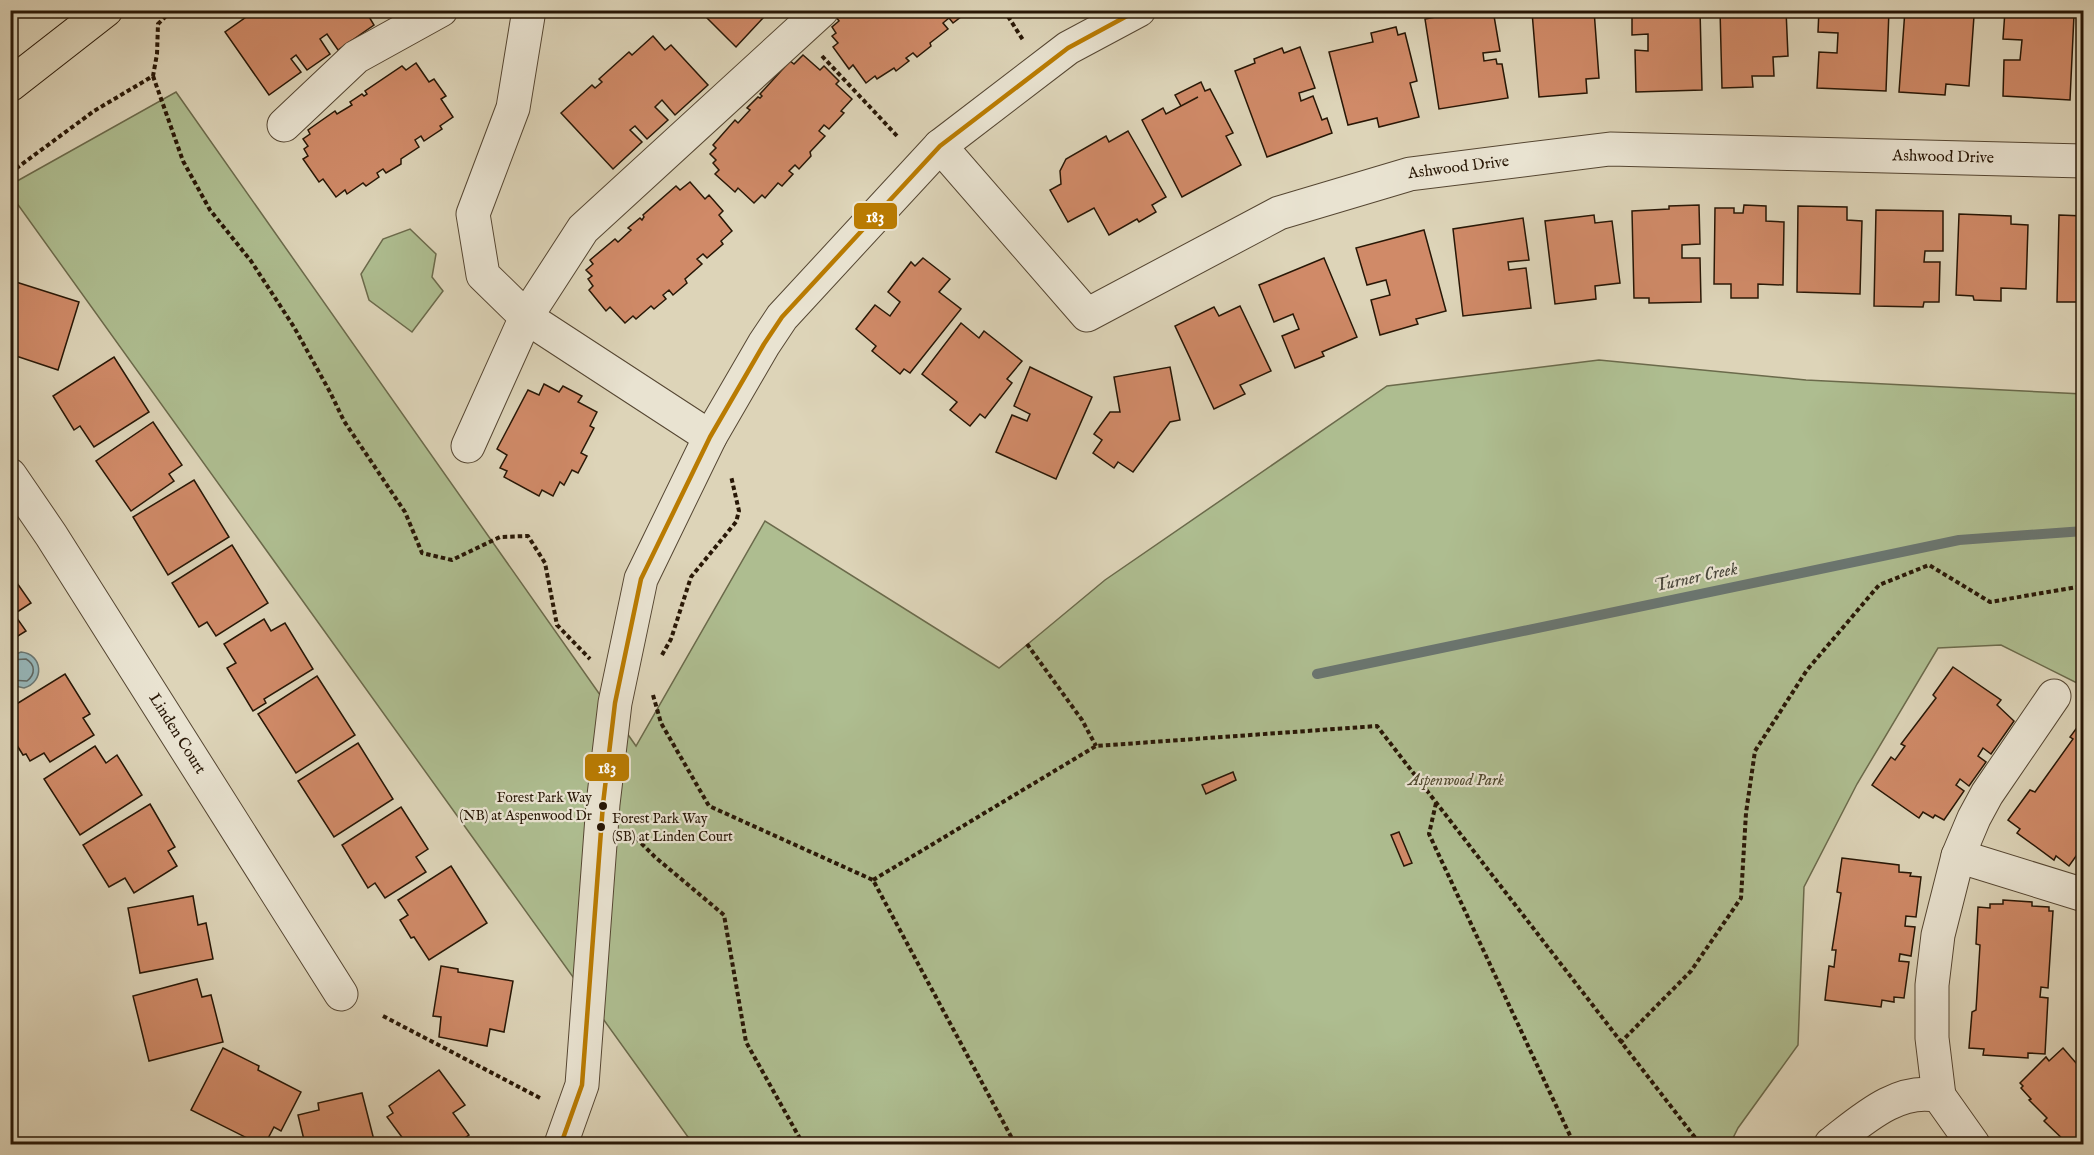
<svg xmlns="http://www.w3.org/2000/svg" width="2094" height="1155" viewBox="0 0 2094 1155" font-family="'IM FELL English',serif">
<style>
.green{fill:#aebd90;stroke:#6b6a4b;stroke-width:1.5}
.water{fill:#96b6b9;stroke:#6a7671;stroke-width:1.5}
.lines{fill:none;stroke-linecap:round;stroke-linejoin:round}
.shore{stroke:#5f6660;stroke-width:1.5}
.stream{stroke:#6a7671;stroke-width:10}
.building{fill:#d08a68;stroke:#281706;stroke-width:1.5}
.minor-casing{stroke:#554632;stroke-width:35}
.major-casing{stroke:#281706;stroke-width:35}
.path{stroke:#281706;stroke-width:4;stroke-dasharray:4.5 3;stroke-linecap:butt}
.minor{stroke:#e9e3d1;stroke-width:33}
.major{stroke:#ddd4b8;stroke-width:33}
.bus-1-casing{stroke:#e9e3d1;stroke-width:9}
.bus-1{stroke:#b97b02;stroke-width:4.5}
.bus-dot{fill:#281706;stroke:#e9e3d1;stroke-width:2}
.labels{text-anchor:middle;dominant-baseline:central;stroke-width:4.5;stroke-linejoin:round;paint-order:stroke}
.bus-label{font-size:14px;fill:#281706;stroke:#e9e3d1;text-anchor:end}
.street-label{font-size:16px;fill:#281706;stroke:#e9e3d1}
.park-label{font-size:16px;font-style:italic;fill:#50492f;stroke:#e9e3d1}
.water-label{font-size:18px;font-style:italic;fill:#49473c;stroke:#e9e3d1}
.line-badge{stroke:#e9e3d1;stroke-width:2}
.badge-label{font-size:16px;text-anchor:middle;font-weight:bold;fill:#fff}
</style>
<rect width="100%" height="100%" fill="#ddd4b8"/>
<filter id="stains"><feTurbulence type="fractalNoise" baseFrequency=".00333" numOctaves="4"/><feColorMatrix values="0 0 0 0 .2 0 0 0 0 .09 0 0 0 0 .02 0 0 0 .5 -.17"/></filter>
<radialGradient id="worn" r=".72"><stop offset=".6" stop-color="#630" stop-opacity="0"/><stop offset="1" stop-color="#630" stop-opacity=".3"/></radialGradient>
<g class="green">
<polygon points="176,92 636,746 765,521 999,668 1105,580 1387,386 1599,360 1806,380 2083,394 2083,686 2001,645 1938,648 1857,784 1804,887 1798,1045 1738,1128 1730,1144 693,1144 11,195 10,185"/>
<polygon points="410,229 436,254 432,277 443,291 412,332 369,300 361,274 383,239"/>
</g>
<path class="water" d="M 21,652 C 43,654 45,682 24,688 L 11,685 L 11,656 Z"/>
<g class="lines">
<path class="shore" d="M 10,660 L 26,659 C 35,664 36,674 27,681 L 10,680"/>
<polyline class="stream" points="1317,674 1959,540 2084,531"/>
</g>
<g class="building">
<polygon points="256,10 262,12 265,10 365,10 374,25 338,50 327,34 320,39 330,54 307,70 296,55 291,59 301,72 269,95 225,32"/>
<polygon points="699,10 754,10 763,18 736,47"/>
<polygon points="845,10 970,10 953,23 949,18 943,23 948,29 930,43 931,46 917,57 913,53 906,58 909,61 896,71 894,68 877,79 875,76 866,83 853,65 849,69 833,47 838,43 832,36 836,33 832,27 839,21 836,17"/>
<polygon points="1446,10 1493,10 1500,51 1483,53 1484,61 1496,59 1497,64 1502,64 1508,98 1439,109 1425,19 1447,15"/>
<polygon points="1553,10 1594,10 1599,78 1586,79 1587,93 1539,97 1532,12"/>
<polygon points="1632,10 1700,10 1702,90 1636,92 1635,50 1648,51 1648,34 1632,35"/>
<polygon points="1720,10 1786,10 1788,56 1773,57 1774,76 1752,76 1753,87 1722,88"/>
<polygon points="1819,10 1889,10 1886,91 1817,88 1819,52 1837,53 1838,33 1818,32"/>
<polygon points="1934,10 1934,13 1974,16 1969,86 1946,84 1945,95 1899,92 1905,10"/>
<polygon points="2005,11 2074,15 2070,100 2003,96 2004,60 2020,60 2022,40 2003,39"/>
<polygon points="1396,27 1398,35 1405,33 1417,81 1410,83 1419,117 1379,127 1377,118 1348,125 1329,52 1373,42 1371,33"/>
<polygon points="653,36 665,50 671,45 708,85 675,115 662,100 655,107 668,120 647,139 635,126 630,130 642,142 613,169 561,113 592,85 595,88 602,82 599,79 629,52 632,55"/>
<polygon points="1300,47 1315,88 1299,93 1301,101 1313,96 1322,120 1327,118 1332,133 1267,157 1235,71 1255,63 1254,59 1282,48 1284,53"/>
<polygon points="803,55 820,70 824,66 839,81 836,84 852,99 841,111 844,113 829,129 824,125 819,131 825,136 810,152 811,156 799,169 795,165 789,171 793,174 782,186 778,183 765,198 762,195 754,203 738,188 735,192 715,174 719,170 713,163 716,160 710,154 716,148 713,145 735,120 738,123 750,110 747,108 758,97 760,98 762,96 760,94 790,61 794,64"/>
<polygon points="416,63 429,82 434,79 446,96 441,99 453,117 440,126 442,129 424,141 421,136 415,140 419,147 401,159 401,164 386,173 383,169 377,173 379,177 366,186 363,183 347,194 345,190 336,197 323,179 319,182 303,159 308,156 304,149 308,146 303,139 310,134 308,130 335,111 337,114 352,105 350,102 362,94 364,96 367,94 365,91 402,66 406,70"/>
<polygon points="1201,82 1205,91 1210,89 1233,133 1226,136 1241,165 1182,197 1142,120 1163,108 1166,114 1198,97 1181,106 1175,95"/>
<polygon points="1128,131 1166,197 1152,205 1156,212 1139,222 1137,219 1109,235 1094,208 1068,222 1050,190 1061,184 1060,171 1066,159 1106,136 1109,142"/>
<polygon points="690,182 705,199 709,195 723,211 719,215 732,231 721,241 723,244 707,258 703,254 697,259 702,264 685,279 687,283 673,295 669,290 663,295 666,299 654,309 651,306 636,319 633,316 625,323 610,307 606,311 589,290 593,286 588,279 592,276 586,270 593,264 590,260 615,239 618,242 631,230 628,228 640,218 642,220 644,217 643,215 676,186 680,190"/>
<polygon points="1699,205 1700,244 1682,245 1682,258 1700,258 1701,302 1649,303 1649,298 1634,298 1632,211 1669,209 1669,206"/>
<polygon points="1744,205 1766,206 1766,221 1784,222 1783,285 1758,284 1758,298 1731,298 1731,284 1714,284 1715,208 1734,208 1734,213 1743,213"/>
<polygon points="1798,206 1847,207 1847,220 1862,221 1860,294 1797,292"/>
<polygon points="1876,210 1943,211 1943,251 1925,251 1924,262 1940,262 1939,302 1924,302 1923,307 1874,306"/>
<polygon points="1959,214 2011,216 2011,224 2028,225 2026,289 2001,288 2001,301 1974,300 1973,296 1956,295"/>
<polygon points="1594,215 1595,223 1612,221 1620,283 1595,286 1596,299 1555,304 1545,221"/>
<polygon points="2059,215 2084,216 2084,302 2057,302"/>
<polygon points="1523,218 1529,260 1508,262 1509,270 1526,268 1531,308 1463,316 1453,229"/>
<polygon points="1424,230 1446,311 1416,319 1418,324 1380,335 1371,300 1390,295 1386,280 1367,285 1356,248"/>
<polygon points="923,258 950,279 939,292 961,309 910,373 904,369 900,374 872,351 876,346 856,329 875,305 890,316 900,302 888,292 911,262 915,266"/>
<polygon points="1324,258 1357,337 1322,352 1324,356 1295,368 1282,336 1299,329 1293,314 1274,322 1259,285"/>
<polygon points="16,282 79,302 58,370 10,354 10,299"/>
<polygon points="1240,306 1271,371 1240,385 1245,394 1214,409 1175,326 1214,307 1219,316"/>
<polygon points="961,323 979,338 984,331 1022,361 1007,379 1012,383 985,418 980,414 970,426 950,410 957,402 922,374"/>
<polygon points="114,357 149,412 94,447 80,426 74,430 53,396"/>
<polygon points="1030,367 1092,397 1056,479 996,452 1012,415 1027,421 1030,414 1014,406"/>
<polygon points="1170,367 1180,420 1170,422 1133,472 1118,462 1114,468 1093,453 1102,440 1094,434 1110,412 1120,412 1114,377"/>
<polygon points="544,384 559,392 563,386 582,396 578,402 597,412 590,426 594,428 581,453 587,456 578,473 572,470 564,485 560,482 553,496 542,490 539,496 504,477 507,471 500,468 507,455 497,449 528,390 539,395"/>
<polygon points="153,422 182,465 169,474 174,481 131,511 96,461"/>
<polygon points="194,480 229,537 168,575 133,517"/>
<polygon points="232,545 268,603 216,636 207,622 199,627 172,583"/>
<polygon points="10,573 31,603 14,614 26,631 10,641"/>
<polygon points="264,619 271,631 285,623 313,669 264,699 266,703 253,711 227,668 236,663 224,644"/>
<polygon points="1953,667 2001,700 1997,705 2014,721 1991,754 1983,748 1978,756 1986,762 1969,786 1960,779 1956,785 1964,791 1944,820 1935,815 1933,818 1923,812 1919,818 1872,785 1891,757 1895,760 1905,746 1901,744 1936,698 1933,695"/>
<polygon points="65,674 90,714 83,718 94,735 50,762 44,753 30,761 26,754 23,755 10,734 10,708"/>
<polygon points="317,676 355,735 296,773 258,714"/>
<polygon points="2084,718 2084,845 2069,866 2056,856 2054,860 2017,833 2020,829 2008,820 2030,790 2035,792 2073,739 2070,737"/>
<polygon points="358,743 393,799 334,837 298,781"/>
<polygon points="95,746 106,763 117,755 142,795 80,835 44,779"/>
<polygon points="1233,772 1236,780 1206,794 1202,785"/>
<polygon points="150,804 175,847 168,851 177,866 134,893 125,878 109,887 83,845"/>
<polygon points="401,807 428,849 416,857 426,872 385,898 375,883 368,888 342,845"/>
<polygon points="1399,832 1412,863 1404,866 1391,835"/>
<polygon points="1842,858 1899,865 1899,872 1911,873 1910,876 1921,877 1916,917 1906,916 1905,926 1915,927 1911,956 1900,954 1899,961 1909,962 1904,998 1894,997 1894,1002 1882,1000 1881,1007 1825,1000 1829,966 1834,967 1836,950 1832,950 1841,893 1837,892"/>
<polygon points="451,866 487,923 429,960 414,937 411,938 400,920 408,915 398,900"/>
<polygon points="193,896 198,925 206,923 213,959 140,973 128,908"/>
<polygon points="2003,900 2032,902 2032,906 2049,907 2049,911 2053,911 2048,988 2041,987 2040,997 2048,998 2045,1054 2028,1053 2028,1058 1983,1055 1984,1049 1969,1048 1972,1012 1976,1010 1980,945 1976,944 1978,907 1990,908 1990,904 2003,904"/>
<polygon points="441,966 458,969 458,972 513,981 504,1032 490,1029 487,1046 439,1037 441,1017 433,1016"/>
<polygon points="197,979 202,997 211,995 223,1042 149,1061 133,996"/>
<polygon points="223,1048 259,1066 258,1070 301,1092 281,1131 274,1127 265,1144 259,1144 191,1110"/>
<polygon points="2063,1048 2076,1063 2081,1058 2084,1060 2084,1144 2068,1144 2044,1121 2047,1118 2029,1100 2031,1099 2021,1088 2023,1086 2020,1083 2046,1057 2049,1061"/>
<polygon points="439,1070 465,1105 453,1113 469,1135 456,1144 407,1144 387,1117 393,1113 389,1106"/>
<polygon points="362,1093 375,1144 305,1144 298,1115 319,1110 318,1103"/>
</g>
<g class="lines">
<defs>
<g id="minor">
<polyline points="529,10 513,108 473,214 483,275 526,317 710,437"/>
<polyline points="284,125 356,57 441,10"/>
<path id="s1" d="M 940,146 L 1087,315 L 1279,213 L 1410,174 L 1610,149 L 2084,161"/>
<polyline points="468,446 526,317 583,229 822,10"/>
<path id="s2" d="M 10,475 L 51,535 L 341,994"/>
<polyline points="1958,856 2084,895"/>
<polyline points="1939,1096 1932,1038 1932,985 1938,935 1958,856 1974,818 1987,794 2054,696"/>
<polyline points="561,1144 582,1085 603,804 615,703 641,579 710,437 764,344 782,317 940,146 1068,48 1139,10"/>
<path d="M 1831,1144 C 1861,1121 1898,1086 1939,1096 L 1973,1144"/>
</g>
<polyline id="major" points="10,85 106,10"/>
</defs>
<use href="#minor" class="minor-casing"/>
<use href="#major" class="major-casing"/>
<g class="path">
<polyline points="1004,10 1023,40"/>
<polyline points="822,56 899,138"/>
<polyline points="153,76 183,161 210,210 251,261 294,327 330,392 344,421 405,512 422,553 452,560 500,537 528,536 545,563 557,625 590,659"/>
<polyline points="10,173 94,111 153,76 157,54 158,24 172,10"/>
<polyline points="1027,644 1082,720 1096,746"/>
<polyline points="662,655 671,639 691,577 736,522 739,511 731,476"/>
<polyline points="653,695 661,723 709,806 873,880 1015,1144"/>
<polyline points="1436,803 1429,834 1574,1144"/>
<polyline points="636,838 655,857 724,915 746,1042 803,1144"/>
<polyline points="873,880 1096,746 1377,726 1700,1144"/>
<polyline points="383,1016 542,1099"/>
<polyline points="1620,1043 1691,971 1741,898 1746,813 1755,751 1807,670 1879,585 1929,565 1990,602 2077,587 2084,593"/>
</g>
<use href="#minor" class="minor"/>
<use href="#major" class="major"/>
<defs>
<polyline id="bus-1" points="561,1144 582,1085 603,804 615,703 641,579 710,437 764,344 782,317 940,146 1068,48 1138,10"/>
</defs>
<use href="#bus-1" class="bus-1-casing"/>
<use href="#bus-1" class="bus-1"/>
</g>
<g class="bus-dot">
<circle cx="603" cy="806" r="5"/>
<circle cx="601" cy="827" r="5"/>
</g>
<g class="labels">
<g class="bus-label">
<text x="592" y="798">Forest Park Way<tspan x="592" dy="18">(NB) at Aspenwood Dr</tspan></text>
<text x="612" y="819" text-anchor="start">Forest Park Way<tspan x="612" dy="18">(SB) at Linden Court</tspan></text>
</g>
<g class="street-label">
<text stroke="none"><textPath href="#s1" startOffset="1113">Ashwood Drive</textPath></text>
<text stroke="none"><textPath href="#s1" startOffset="627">Ashwood Drive</textPath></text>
<text stroke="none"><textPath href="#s2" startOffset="308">Linden Court</textPath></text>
</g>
<g class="park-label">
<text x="1456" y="781">Aspenwood Park</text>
</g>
<g class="water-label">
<text transform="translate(1696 578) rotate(-12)">Turner Creek</text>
</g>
</g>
<g class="line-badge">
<rect x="853" y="202" width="45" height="28" rx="6" fill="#b97b02"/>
<rect x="584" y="753" width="46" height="29" rx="6" fill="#b97b02"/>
</g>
<g class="badge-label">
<text x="875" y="222">183</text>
<text x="607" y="773">183</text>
</g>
<rect width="2094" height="1155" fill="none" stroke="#ddd4b8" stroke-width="36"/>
<rect x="12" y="12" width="2070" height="1131" fill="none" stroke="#281706" stroke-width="3"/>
<rect x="18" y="18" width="2058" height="1119" fill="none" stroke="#281706" stroke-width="1.5"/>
<rect width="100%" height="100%" filter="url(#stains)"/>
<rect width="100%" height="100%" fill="url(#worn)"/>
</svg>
